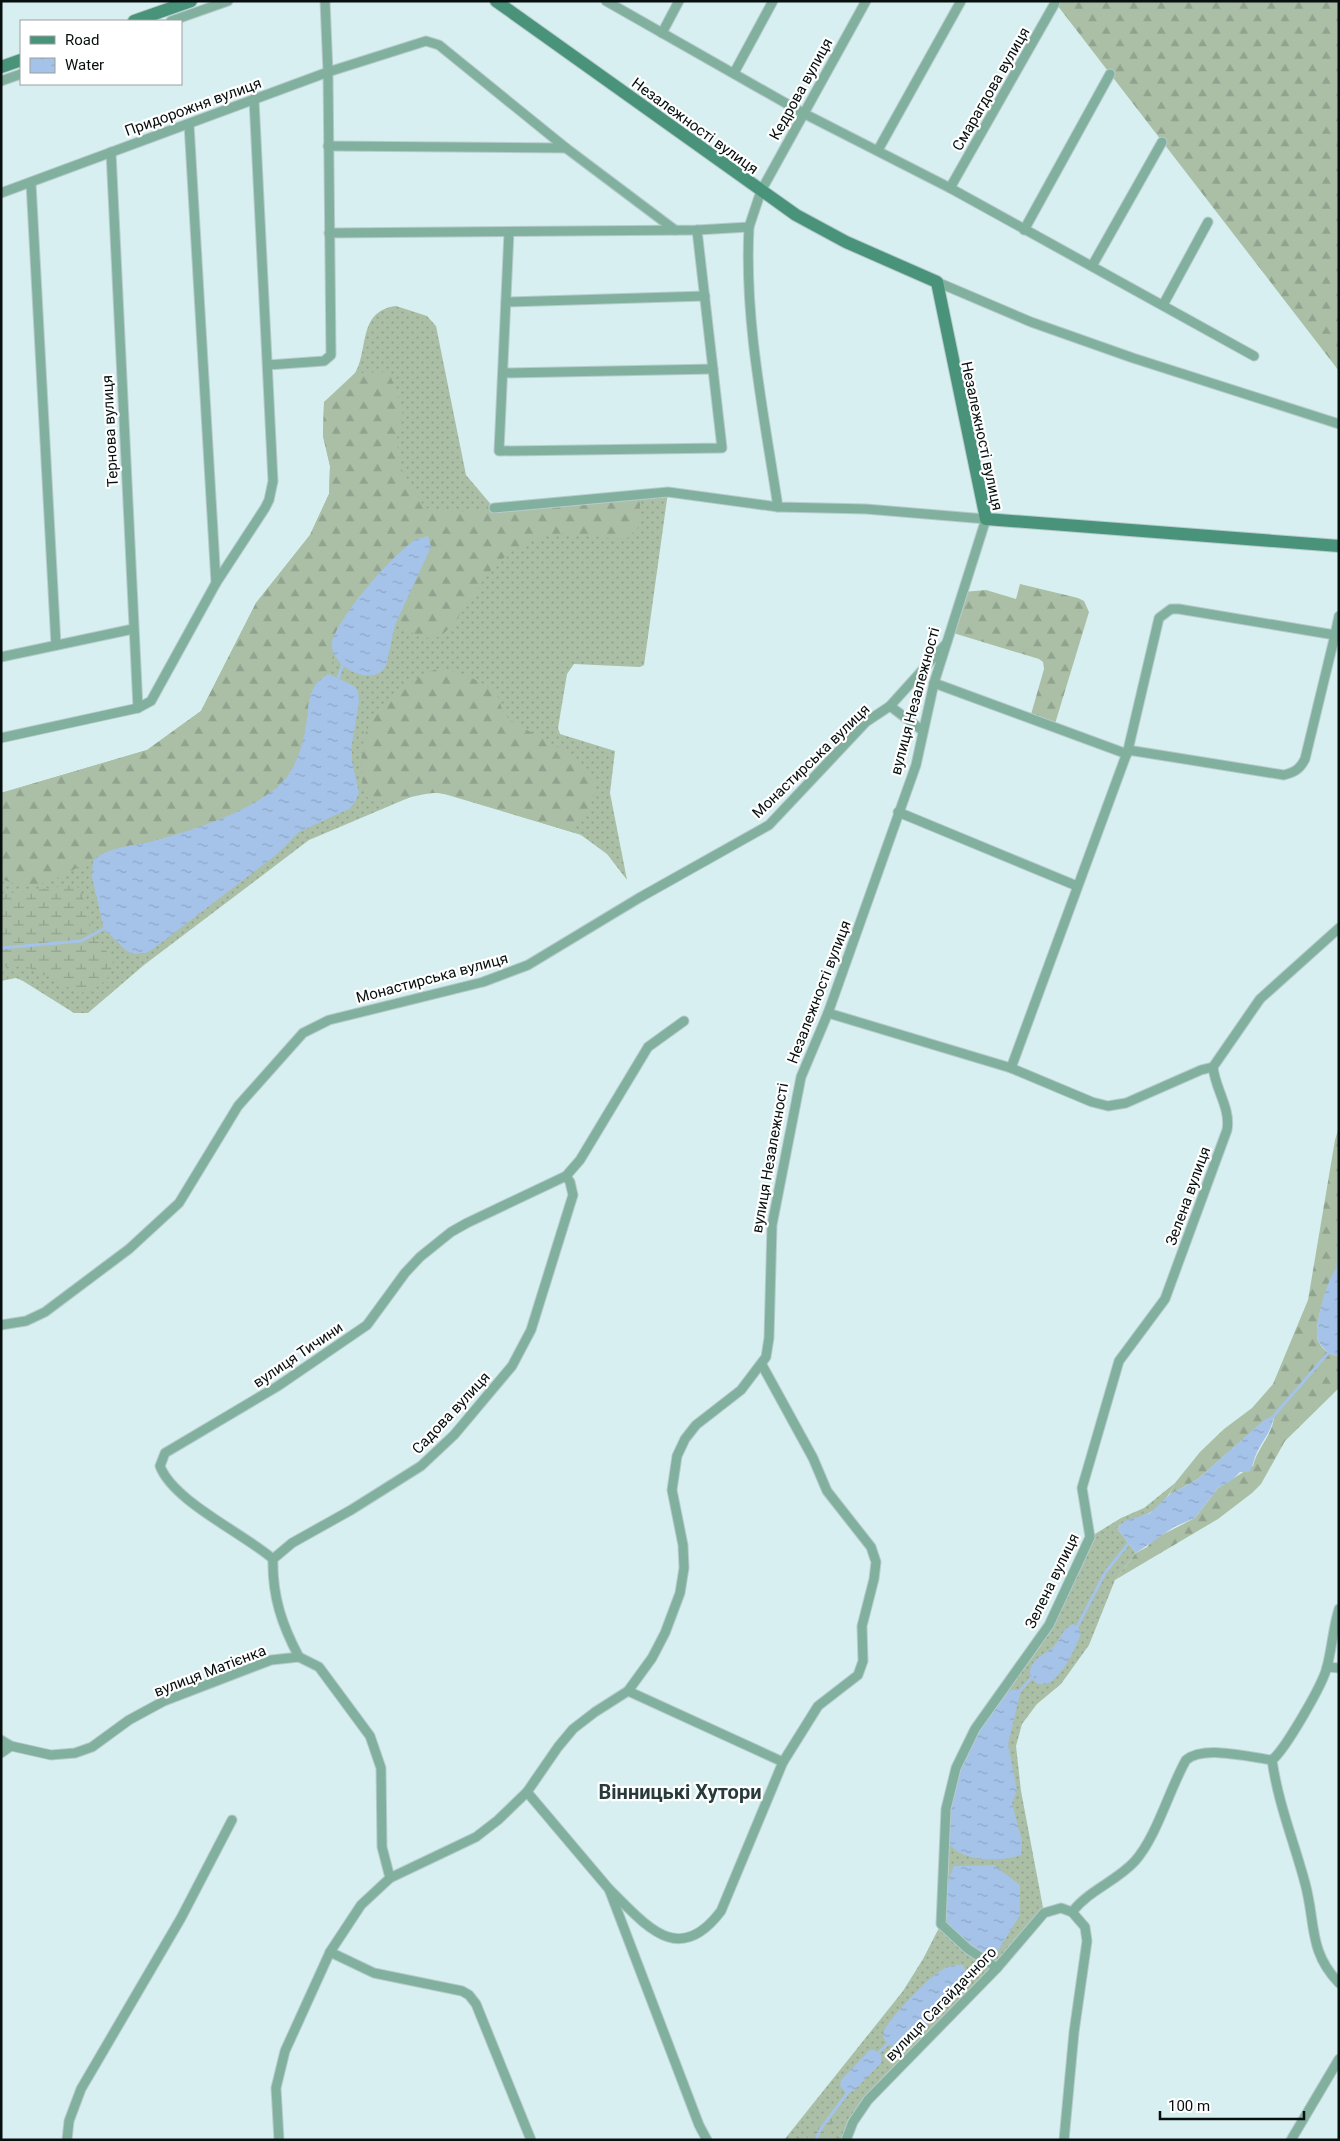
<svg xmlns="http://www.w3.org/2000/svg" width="1340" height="2141" viewBox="0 0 1340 2141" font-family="Roboto,sans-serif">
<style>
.grass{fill:url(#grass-dots)}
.forest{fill:url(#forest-firs)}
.wetland{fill:url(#wetland-marsh)}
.water{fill:url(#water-ripples)}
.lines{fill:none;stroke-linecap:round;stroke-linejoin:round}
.stream{stroke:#a5c3e9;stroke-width:3}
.street-casing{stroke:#b6cbcc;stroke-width:11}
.secondary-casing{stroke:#b6cbcc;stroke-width:14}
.street{stroke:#82b09e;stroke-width:9}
.secondary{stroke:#49937a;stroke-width:12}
.labels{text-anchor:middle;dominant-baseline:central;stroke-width:4.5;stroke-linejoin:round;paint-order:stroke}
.street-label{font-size:15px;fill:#070f0f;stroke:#fff}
.district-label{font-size:20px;font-weight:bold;fill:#273b3b;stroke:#fff}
</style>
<defs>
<pattern id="grass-dots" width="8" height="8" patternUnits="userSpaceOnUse" patternTransform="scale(1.25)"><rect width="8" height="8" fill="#aabfa6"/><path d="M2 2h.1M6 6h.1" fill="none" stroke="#91a38e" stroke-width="1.8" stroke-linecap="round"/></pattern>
<pattern id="forest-firs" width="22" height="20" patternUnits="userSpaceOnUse" patternTransform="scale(1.25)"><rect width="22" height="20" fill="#aabfa6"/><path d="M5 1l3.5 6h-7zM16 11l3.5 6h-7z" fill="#91a38e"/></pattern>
<pattern id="wetland-marsh" width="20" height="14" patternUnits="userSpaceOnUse" patternTransform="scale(1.25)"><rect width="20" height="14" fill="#aabfa6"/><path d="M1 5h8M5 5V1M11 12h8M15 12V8" fill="none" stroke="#91a38e"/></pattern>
<pattern id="water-ripples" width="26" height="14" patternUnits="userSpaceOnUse" patternTransform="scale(1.25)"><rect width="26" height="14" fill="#a5c3e9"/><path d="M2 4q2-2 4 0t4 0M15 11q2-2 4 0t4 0" fill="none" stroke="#8da6c7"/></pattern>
</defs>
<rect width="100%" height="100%" fill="#d7eff0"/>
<g class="grass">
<path d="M 396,306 L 427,316 L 436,326 L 466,475 L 494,508 L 668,492 L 644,665 L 640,667 L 574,664 L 567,674 L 558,728 L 560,734 L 615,751 L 610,793 L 627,880 L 607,854 L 581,835 L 451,795 L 431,792 L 420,793 L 309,840 L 144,965 L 88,1013 L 74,1013 L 23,981 L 16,978 L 1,981 L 1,793 L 147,750 L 201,711 L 256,603 L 310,535 L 329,494 L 330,466 L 323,436 L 324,402 C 334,394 349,384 355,373 C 369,351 357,311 396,306 Z"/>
<path d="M 1175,1483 C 1170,1494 1161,1507 1149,1513 C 1138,1519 1127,1518 1117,1528 L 1136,1553 L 1115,1580 L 1089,1645 L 1061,1684 L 1037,1704 L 1022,1724 L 1016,1746 L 1021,1791 L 1044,1913 L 868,2100 L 846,2140 L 784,2140 L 903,1991 L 923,1959 L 941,1924 L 943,1836 L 963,1753 L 1049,1625 L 1090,1537 L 1121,1518 L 1144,1508 Z"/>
</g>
<g class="forest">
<polygon points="1054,1 1339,1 1339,371"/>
<path d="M 389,372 L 403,411 L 397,436 L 399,465 L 425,508 L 459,512 L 641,494 L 638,528 L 627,538 C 594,540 570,526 536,539 C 517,546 497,561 485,578 C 474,592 451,636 434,638 C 422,639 406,629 394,625 L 431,547 L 333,636 L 332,645 L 334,657 L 329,674 C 320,679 313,686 310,696 C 307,703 309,712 307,719 C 305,738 299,760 287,776 C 263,809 188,833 148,842 C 138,845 128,845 118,848 C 79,859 46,901 2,879 L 1,793 L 147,750 L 201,711 L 256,603 L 310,535 L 329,494 L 330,466 L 323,436 L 324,402 L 355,373 Z"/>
<polygon points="1020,584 1078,598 1084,601 1089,612 1054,727 1030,718 1044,669 1043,662 1039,659 950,632 963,592 986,590 1016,599"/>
<path d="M 438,669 C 454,670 486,681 496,694 C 501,701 501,712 508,718 C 513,723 521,726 527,730 C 577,760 624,771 572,832 L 441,793 C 422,791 388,807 373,801 C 363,797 362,784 362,775 C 361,760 361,744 367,730 C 377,708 415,674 438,669 Z"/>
<path d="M 1339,1127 L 1339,1267 C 1329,1273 1313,1328 1318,1340 C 1321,1349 1330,1355 1339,1356 L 1339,1388 L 1285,1441 L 1261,1484 L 1252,1493 L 1218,1519 L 1115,1580 L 1136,1553 L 1147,1547 L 1154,1539 L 1195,1518 L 1218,1488 L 1253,1466 C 1257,1448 1273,1435 1274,1416 L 1250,1433 L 1198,1479 L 1169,1495 L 1175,1483 L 1200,1452 L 1224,1429 L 1252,1408 L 1273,1384 L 1308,1300 L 1335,1140 Z"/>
</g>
<g class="wetland">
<path d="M 75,885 C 88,897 87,920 94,935 C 98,944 106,949 111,957 C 120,974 95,992 80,993 L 25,966 L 1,967 L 1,894 Z"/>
<polygon points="833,2112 830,2140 806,2140 818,2119"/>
</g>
<g class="water">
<path d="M 428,536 L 431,547 L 395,625 L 386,666 C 373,688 333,668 332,646 C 331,624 397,549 417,539 C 421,538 425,537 428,536 Z"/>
<path d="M 329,674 L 354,686 L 358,691 L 359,702 L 352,744 L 352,761 L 359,793 L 355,802 L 349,809 L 299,832 L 276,855 L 153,949 L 146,953 L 134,954 L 127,951 L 104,929 L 92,877 L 93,861 C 109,846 130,847 150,842 C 192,830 240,816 275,789 C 296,773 304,743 307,718 C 309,708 308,698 313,689 C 317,681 322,678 329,674 Z"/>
<path d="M 1338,1267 L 1339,1267 L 1339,1356 C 1330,1355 1322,1349 1318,1340 C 1313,1329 1328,1274 1338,1267 Z"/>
<path d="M 1274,1415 C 1271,1435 1261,1441 1255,1457 C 1253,1462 1253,1467 1249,1472 L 1240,1472 L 1232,1480 L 1218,1488 L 1195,1518 L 1174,1527 L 1136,1553 L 1117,1528 L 1125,1521 L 1150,1513 L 1169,1495 L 1198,1479 L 1264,1420 Z"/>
<path d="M 1073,1624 L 1078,1627 L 1081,1634 C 1074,1650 1067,1668 1053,1680 C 1042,1691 1024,1679 1032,1665 C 1036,1657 1047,1653 1053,1647 C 1062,1638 1060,1631 1073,1624 Z"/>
<path d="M 1011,1690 L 1021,1690 L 1008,1744 L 1017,1790 L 1012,1803 L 1022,1841 L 1021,1855 C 1002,1862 960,1862 949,1843 C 950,1825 949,1803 954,1786 C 961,1758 991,1709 1011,1690 Z"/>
<path d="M 994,1865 L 1020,1885 L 1020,1915 L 998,1951 L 982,1952 C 957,1936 942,1929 946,1897 C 947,1885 949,1877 954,1866 Z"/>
<path d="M 963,1965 L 967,1975 L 964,1982 L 923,2030 L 903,2048 C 897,2048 893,2048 889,2044 C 885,2041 883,2038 883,2034 C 885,2022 926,1981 937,1973 C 944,1968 954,1964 963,1965 Z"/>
<polygon points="870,2050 874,2050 881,2055 881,2063 855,2090 847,2094 840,2086 841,2080"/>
</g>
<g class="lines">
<g class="stream">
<polyline points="337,681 344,661"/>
<polyline points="1,948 81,941 107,927"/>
<polyline points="1338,1271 1339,1196"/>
<polyline points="1272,1418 1330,1351"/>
<polyline points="1076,1629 1105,1573 1132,1539"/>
<polyline points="1019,1692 1033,1676"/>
<polyline points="877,2054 890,2042"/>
<polyline points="816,2140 820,2130 849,2091"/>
</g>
<defs>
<g id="street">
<polyline points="606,1 803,113 950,188 1254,356"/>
<polyline points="171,21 228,1"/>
<polyline points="662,33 679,1"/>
<polyline points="734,73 773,1"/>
<polyline points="1,81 21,74"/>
<polyline points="189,124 216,583"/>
<polyline points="328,146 566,148"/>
<polyline points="878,150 961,1"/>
<polyline points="111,152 138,708"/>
<polyline points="31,183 56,645"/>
<polyline points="950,188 1055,3"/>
<polyline points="1,193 328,72 325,1"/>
<path d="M 749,227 C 744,320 764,415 778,507"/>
<polyline points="1024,230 1110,74"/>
<polyline points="509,232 499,451 722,448 697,230"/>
<polyline points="329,233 697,230 749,227 761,191 866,1"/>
<polyline points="1092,266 1162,142"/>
<polyline points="937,282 1031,322 1133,358 1339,424"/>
<polyline points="506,302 705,296"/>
<polyline points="1163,305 1208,222"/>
<polyline points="268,365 324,361 331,355 328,72 426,41 439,45 566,148 675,230"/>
<polyline points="503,373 713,369"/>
<polyline points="494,508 668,492 778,507 866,509 986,519 985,523"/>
<polyline points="1,657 133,629"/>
<polyline points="934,683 1127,754"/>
<polyline points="890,706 923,731"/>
<polyline points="1,738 138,708 151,701 216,583 265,508 269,500 273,481 254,99"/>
<path d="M 1128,750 L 1284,775 C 1295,772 1300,769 1305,759 L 1335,635"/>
<polyline points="898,812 1077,886"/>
<polyline points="828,1013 1011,1068 1092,1102 1108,1106 1126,1103 1201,1070 1213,1067 1260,999 1339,928"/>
<polyline points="1011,1068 1128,750 1159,618 1171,609 1179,609 1335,635 1339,616"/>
<polyline points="1,1325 26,1321 45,1312 129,1249 179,1203 238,1106 303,1033 329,1020 483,982 528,965 639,898 769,825 866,722 890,706 945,645"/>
<path d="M 273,1559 C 243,1533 173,1501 160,1466 L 165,1453 L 278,1386 L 367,1325 L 405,1273 L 420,1257 L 451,1232 L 467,1223 L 566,1176 L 580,1160 L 648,1047 L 684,1021"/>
<path d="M 1339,1609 C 1333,1628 1332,1648 1327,1667 C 1323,1684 1285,1750 1272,1760 C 1278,1803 1294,1842 1305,1883 C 1316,1923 1308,1951 1339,1983"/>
<path d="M 299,1657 C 282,1625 272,1596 273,1559 L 292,1543 L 351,1510 L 421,1466 L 454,1435 L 512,1366 L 531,1330 L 573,1195 L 570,1182 L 566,1176"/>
<polyline points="1327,1667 1339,1668"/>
<polyline points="628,1691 783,1762"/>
<polyline points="1,1740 11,1746 51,1755 75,1753 92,1747 129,1720 164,1701 271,1660 299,1657 319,1667 370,1736 381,1768 382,1847 390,1878"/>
<polyline points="1,1753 11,1746"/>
<polyline points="527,1792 609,1889 699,2125 707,2140"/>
<path d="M 609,1889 C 646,1925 678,1968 721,1911 L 783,1762 L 818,1706 L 858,1675 L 863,1661 L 862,1626 L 874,1579 L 876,1562 L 871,1547 L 827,1491 L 813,1458 L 762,1365"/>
<polyline points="330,1952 374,1973 462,1991 469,1995 476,2004 531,2140"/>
<path d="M 997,1968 L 968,1949 L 941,1924 L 946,1809 L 956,1768 L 975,1729 L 1049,1625 L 1090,1537 L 1082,1488 L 1119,1361 L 1165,1299 L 1227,1130 C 1231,1108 1215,1089 1213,1067"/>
<polyline points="67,2140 69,2121 81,2089 181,1918 232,1820"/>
<polyline points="279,2140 276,2088 285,2051 330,1952 361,1905 390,1878 476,1837 498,1820 527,1792 558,1747 573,1729 595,1712 628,1691 652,1658 665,1633 680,1593 684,1568 683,1545 672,1490 677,1456 685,1439 696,1425 741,1390 766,1357 769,1338 772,1225 801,1077 828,1013 916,765 934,683 986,519 985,514"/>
<path d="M 846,2140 L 853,2122 L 868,2100 L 997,1968 L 1044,1913 L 1061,1908 L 1072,1912 C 1089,1890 1117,1881 1135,1861 C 1157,1836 1169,1790 1186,1760 C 1204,1745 1249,1757 1272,1760"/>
<polyline points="1064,2140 1074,2032 1087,1941 1085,1927 1072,1912"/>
<polyline points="1291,2140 1339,2059"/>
</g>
<g id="secondary">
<polyline points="496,1 796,215 846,242 937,282 986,519 1339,546"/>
<polyline points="134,21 191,1"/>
<polyline points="1,67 21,60"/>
</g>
</defs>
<use href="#street" class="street-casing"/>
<use href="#secondary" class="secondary-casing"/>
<use href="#street" class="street"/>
<use href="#secondary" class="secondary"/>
</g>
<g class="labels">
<g class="street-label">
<text transform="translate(801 89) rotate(-61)">Кедрова вулиця</text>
<text transform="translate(991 89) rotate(-60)">Смарагдова вулиця</text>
<text transform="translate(193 107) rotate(-20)">Придорожня вулиця</text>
<text transform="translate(695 126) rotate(36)">Незалежності вулиця</text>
<text transform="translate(110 431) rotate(-93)">Тернова вулиця</text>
<text transform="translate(982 436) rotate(78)">Незалежності вулиця</text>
<text transform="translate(915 701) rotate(-75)">вулиця Незалежності</text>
<text transform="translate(811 761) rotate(-44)">Монастирська вулиця</text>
<text transform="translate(432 978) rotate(-15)">Монастирська вулиця</text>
<text transform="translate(819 992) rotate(-69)">Незалежності вулиця</text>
<text transform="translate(770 1158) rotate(-80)">вулиця Незалежності</text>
<text transform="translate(1188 1196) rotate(-70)">Зелена вулиця</text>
<text transform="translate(298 1355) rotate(-34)">вулиця Тичини</text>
<text transform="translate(451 1413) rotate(-47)">Садова вулиця</text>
<text transform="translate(1052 1581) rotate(-64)">Зелена вулиця</text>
<text transform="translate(210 1671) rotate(-21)">вулиця Матієнка</text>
<text transform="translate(941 2004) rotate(-46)">вулиця Сагайдачного</text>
</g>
<g class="district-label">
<text x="680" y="1792">Вінницькі Хутори</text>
</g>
</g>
<rect width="1340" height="2141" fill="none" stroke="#070f0f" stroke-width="5"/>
<rect x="20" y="20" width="162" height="65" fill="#ffffff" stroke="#9c9f9f"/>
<rect x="30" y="36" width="25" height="8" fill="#49937a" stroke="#9c9f9f"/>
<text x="65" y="45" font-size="15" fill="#070f0f">Road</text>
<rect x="30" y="58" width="25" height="15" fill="url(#water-ripples)" stroke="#9c9f9f"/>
<text x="65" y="70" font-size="15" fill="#070f0f">Water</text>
<path d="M1160 2111v8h144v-8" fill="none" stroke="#070f0f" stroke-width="2.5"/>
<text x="1168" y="2111" font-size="15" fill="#070f0f" stroke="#ffffff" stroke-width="4" paint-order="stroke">100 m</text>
</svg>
